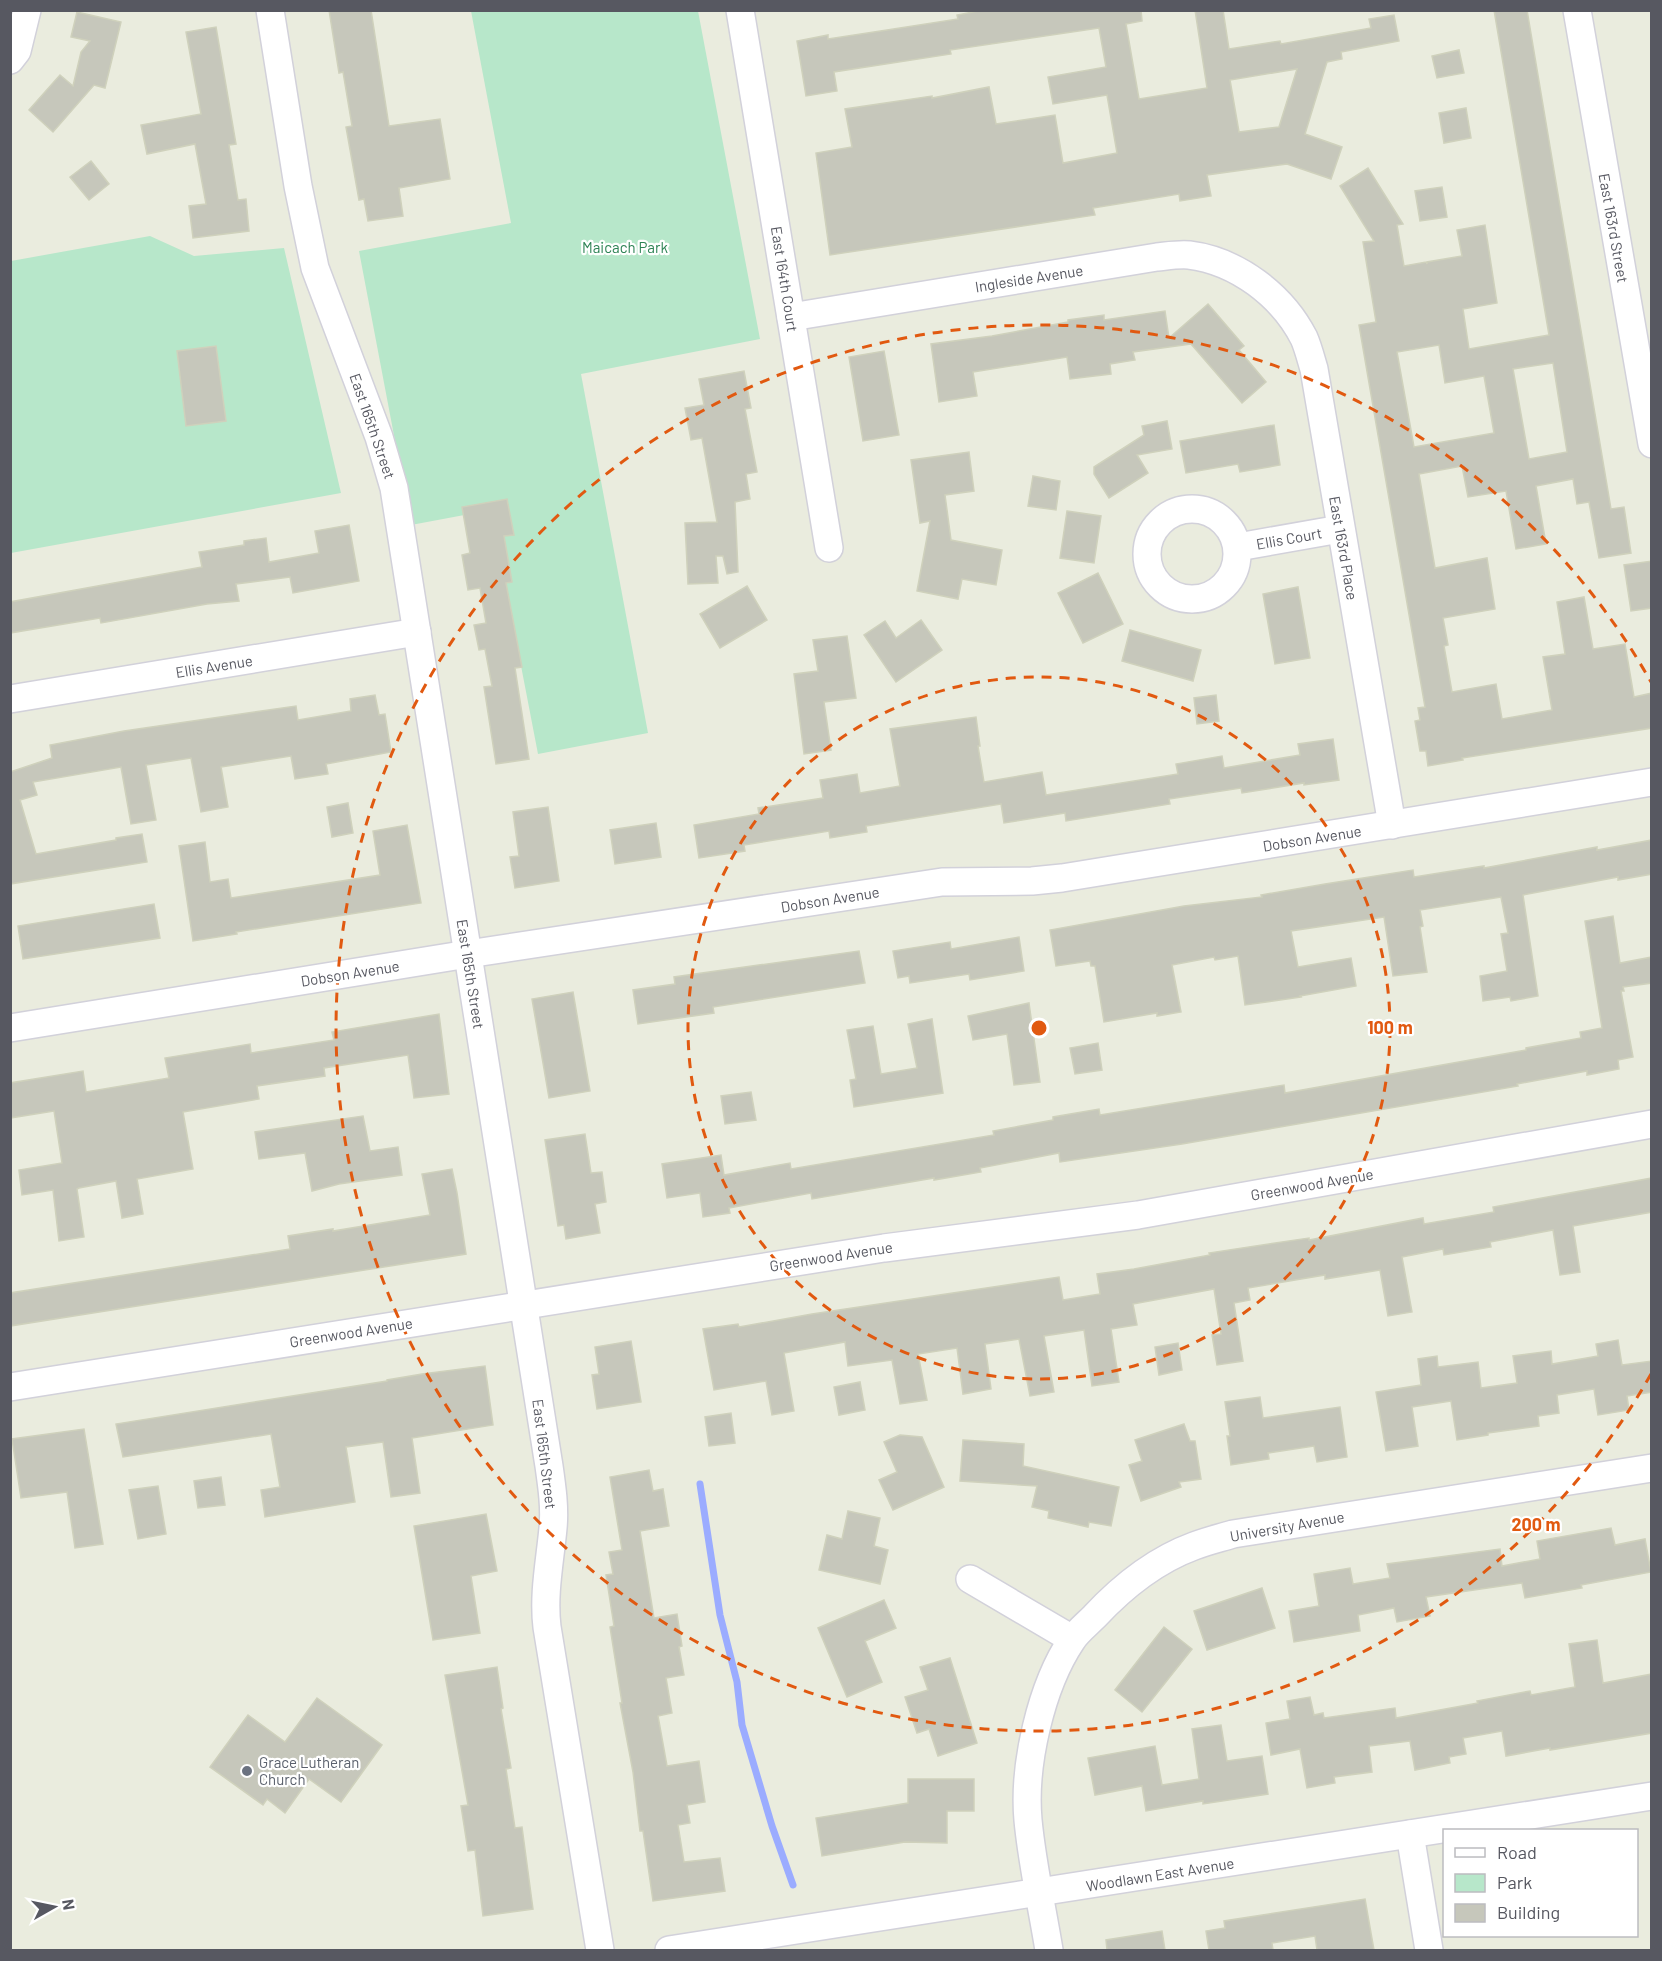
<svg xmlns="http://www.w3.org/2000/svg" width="1662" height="1961" viewBox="0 0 1662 1961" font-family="Barlow,sans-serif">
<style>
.green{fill:#b7e7ca}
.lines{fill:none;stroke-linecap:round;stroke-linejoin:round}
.stream{stroke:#9bacff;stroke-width:7}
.building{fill:#c6c7bb;stroke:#cfd1bc;stroke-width:1.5;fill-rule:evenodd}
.minor-casing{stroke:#d2d1da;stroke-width:30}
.minor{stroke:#fff;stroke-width:27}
.ring{fill:none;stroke:#e15910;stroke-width:3;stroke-dasharray:10 8}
.worship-dot{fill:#6b7280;stroke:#fff;stroke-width:2}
.labels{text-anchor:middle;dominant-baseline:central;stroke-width:4.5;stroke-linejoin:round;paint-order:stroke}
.street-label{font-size:15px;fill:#575861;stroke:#fff}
.park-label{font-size:15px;fill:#2d8354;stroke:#fff}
.worship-label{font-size:15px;fill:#5b616d;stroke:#fff;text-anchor:start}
.centre{fill:#e15910;stroke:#fff;stroke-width:3}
.ring-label{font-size:18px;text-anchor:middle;font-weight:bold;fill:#e15910;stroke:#fff;stroke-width:4.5;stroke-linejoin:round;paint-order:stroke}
</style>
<rect width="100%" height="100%" fill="#eaecde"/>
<g class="green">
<polygon points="471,11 698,11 760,339 581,374 648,733 538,754 491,510 411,525 359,251 511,223"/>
<polygon points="150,236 194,256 284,248 341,493 11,553 11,261"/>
</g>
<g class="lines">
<polyline class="stream" points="700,1484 720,1615 737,1682 742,1725 772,1826 793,1885"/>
</g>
<g class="building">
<polygon points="329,10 371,10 389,126 440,119 450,179 399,188 403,216 368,221 364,199 359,200 346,127 352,126 343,72 339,73"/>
<path d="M 983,10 L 1141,10 L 1142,21 L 1126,24 L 1139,99 L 1207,88 L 1195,10 L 1223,10 L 1229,49 L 1280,41 L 1281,44 L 1371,28 L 1369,19 L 1394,15 L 1399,41 L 1341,52 L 1342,59 L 1327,62 L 1305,134 L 1342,147 L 1331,179 L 1287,164 L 1207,175 L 1211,196 L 1180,201 L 1179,194 L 1093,208 L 1095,215 L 830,255 L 816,153 L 852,147 L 845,109 L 932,96 L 932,98 L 989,87 L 996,124 L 1055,115 L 1063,163 L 1117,153 L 1107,95 L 1053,104 L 1048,77 L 1106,67 L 1099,28 L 950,50 L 951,54 L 834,72 L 837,91 L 806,96 L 797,41 L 828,35 L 828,39 L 887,30 L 958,19 L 957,15 ZM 1297,69 L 1279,127 L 1239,132 L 1230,80 Z"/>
<path d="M 1494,10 L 1527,10 L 1611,509 L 1624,507 L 1631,553 L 1599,558 L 1589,502 L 1577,504 L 1573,479 L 1536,486 L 1546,544 L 1516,549 L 1506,491 L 1468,497 L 1462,466 L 1419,474 L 1435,568 L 1487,558 L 1495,609 L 1443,618 L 1448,645 L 1444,646 L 1452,692 L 1496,684 L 1502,719 L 1552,710 L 1543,657 L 1565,654 L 1557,602 L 1584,597 L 1593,649 L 1625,644 L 1634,697 L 1652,693 L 1652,728 L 1462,758 L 1463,760 L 1428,766 L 1426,751 L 1420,751 L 1415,721 L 1420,720 L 1418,708 L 1425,707 L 1359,325 L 1376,322 L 1363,242 L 1374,241 L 1340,186 L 1368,168 L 1403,224 L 1397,225 L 1404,266 L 1426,262 L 1427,264 L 1427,262 L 1462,256 L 1457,230 L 1485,225 L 1497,303 L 1463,309 L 1469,349 L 1549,335 ZM 1439,345 L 1445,383 L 1484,376 L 1494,433 L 1414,447 L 1397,352 ZM 1553,363 L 1567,452 L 1529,459 L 1513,369 Z"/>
<polygon points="77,12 121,22 105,88 94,85 53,132 29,110 60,75 73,86 81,52 90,41 71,37"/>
<polygon points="216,27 236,144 229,145 238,200 246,199 249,231 193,238 189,206 206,204 195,144 147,154 141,125 201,114 186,32"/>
<polygon points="1459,50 1464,73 1437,78 1432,56"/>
<polygon points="1466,108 1471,138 1444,143 1439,113"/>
<polygon points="91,161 109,184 89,200 70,177"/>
<polygon points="1442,187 1447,217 1420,221 1415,191"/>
<polygon points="1208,304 1244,346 1239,350 1266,382 1242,403 1191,344 1133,352 1135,360 1110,364 1111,374 1070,379 1067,357 973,372 977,396 939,402 931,344 992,336 1068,322 1068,320 1104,315 1104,320 1165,311 1169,338"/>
<polygon points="216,346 226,421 186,426 177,351"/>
<polygon points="884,351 899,435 863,441 849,357"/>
<polygon points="744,371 751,408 745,409 757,472 746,474 750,499 735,502 738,572 727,574 723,556 716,556 718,583 688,584 685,523 717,522 702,438 691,440 685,408 704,405 699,379"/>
<polygon points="1167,421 1172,449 1137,455 1148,473 1109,498 1094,474 1094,467 1144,435 1142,426"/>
<polygon points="1274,425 1280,465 1240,472 1238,464 1186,473 1180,441"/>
<polygon points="969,452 974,491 945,495 951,540 1002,550 996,585 962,579 958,599 917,591 930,521 920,523 911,460"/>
<polygon points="1033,476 1060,481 1056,510 1028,506"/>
<polygon points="507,499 514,535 504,536 512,582 506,583 522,667 515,668 529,759 496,764 484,687 492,686 485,649 479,650 474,625 486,623 480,588 468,590 462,555 470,553 462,507"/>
<polygon points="1067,511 1101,516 1094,563 1060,558"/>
<polygon points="349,525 359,581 293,593 290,577 236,584 239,601 207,604 101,623 100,618 10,633 10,602 202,567 199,552 244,545 244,541 266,538 269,562 319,553 315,531"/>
<polygon points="1652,561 1652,608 1631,611 1624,565"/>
<polygon points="1098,573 1123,624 1083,643 1058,593"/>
<polygon points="747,586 767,620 720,648 700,614"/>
<polygon points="1298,587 1310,658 1275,664 1263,594"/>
<polygon points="921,620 942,650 896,682 864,635 885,621 896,638"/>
<polygon points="1130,630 1201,650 1193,681 1122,661"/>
<polygon points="847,636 856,698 824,702 831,750 804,754 794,674 818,671 813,640"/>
<polygon points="375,695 379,715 385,714 391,752 326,764 328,774 295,779 291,756 221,767 228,807 201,812 191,758 146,765 156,820 131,824 121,767 33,782 37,795 20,800 36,854 116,840 116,838 142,834 147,862 10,884 10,772 52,758 50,745 124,731 296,706 298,720 351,711 350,699"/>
<polygon points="1216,695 1219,721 1197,724 1194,698"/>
<polygon points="976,717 980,746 978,746 984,782 1042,772 1046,795 1178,774 1176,764 1222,756 1224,768 1300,755 1298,744 1333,739 1339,780 1304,785 1304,783 1242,793 1241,788 1169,799 1170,804 1066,821 1065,813 1004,823 1001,804 866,826 867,832 830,838 829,831 744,845 745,851 699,858 694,825 759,814 758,808 823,798 820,780 857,774 860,793 900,786 890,729"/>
<polygon points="348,803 353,833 332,837 327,807"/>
<polygon points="548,807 559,881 515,888 510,857 519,856 513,812"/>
<polygon points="656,823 661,857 615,864 610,830"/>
<polygon points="407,825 421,903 236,932 237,934 193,941 179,846 205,842 210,882 228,879 231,898 380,875 373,831"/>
<polygon points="1652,840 1652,874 1618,880 1618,877 1523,895 1538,996 1511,1001 1510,997 1483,1001 1480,976 1507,971 1501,934 1508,933 1501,897 1420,910 1423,926 1420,927 1427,972 1393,976 1384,917 1291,931 1298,967 1351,958 1356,986 1300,996 1301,997 1245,1005 1238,956 1215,960 1214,957 1172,965 1181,1012 1157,1016 1157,1013 1104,1022 1095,966 1091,966 1090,961 1056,966 1050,930 1184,906 1262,897 1261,895 1325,884 1413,870 1414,877 1484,866 1484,868 1597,847 1597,850"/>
<polygon points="154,904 160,938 23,959 18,926"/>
<polygon points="1613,916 1620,963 1652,957 1652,983 1623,987 1624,991 1621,991 1633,1057 1618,1060 1619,1069 1587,1075 1587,1071 1517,1084 1518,1086 1182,1144 1060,1162 1059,1153 980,1168 981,1172 934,1180 934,1178 812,1199 811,1193 729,1208 730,1213 703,1217 700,1193 667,1198 662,1164 721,1155 724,1175 790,1163 791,1169 994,1135 993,1131 1053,1120 1053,1117 1099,1109 1100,1115 1284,1085 1285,1093 1526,1050 1526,1048 1581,1038 1580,1032 1602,1028 1585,921"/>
<polygon points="1019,937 1024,971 970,980 969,974 910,983 909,976 898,978 893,951 950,942 951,949"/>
<polygon points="859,951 865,983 713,1007 714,1013 638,1024 633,990 675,984 674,977"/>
<polygon points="573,992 590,1091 549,1098 532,999"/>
<polygon points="1029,1003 1040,1082 1014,1085 1007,1034 973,1040 968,1016"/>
<polygon points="439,1014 449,1094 414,1098 408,1055 324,1068 325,1076 257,1086 259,1099 183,1112 193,1169 137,1179 143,1214 122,1218 116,1181 79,1188 77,1189 84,1237 59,1241 53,1190 22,1195 19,1170 62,1163 54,1111 10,1118 10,1083 83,1071 86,1092 169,1078 165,1058 250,1044 251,1053 334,1040 332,1032"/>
<polygon points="932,1019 943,1093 854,1107 850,1080 856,1079 847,1030 873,1026 881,1074 917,1068 908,1024"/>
<polygon points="1098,1043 1102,1070 1075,1074 1070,1048"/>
<polygon points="751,1092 756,1120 725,1124 721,1096"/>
<polygon points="363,1116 370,1151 398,1147 402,1175 339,1184 312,1191 305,1153 259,1159 255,1132"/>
<polygon points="585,1134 591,1173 602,1172 606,1202 595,1204 600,1233 566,1239 564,1225 558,1226 545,1140"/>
<polygon points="452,1169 457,1193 466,1254 10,1326 10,1293 290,1249 288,1236 333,1229 333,1231 430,1215 422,1174"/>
<polygon points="1652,1178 1652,1212 1573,1226 1580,1272 1560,1275 1553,1230 1490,1242 1491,1247 1444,1255 1443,1249 1402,1257 1412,1312 1388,1316 1380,1270 1325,1279 1325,1275 1248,1288 1250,1300 1234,1303 1243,1361 1217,1365 1212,1335 1221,1334 1214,1289 1133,1304 1137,1325 1111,1329 1119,1382 1092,1386 1084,1330 1044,1336 1054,1392 1030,1396 1019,1339 985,1344 991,1389 963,1394 957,1348 918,1354 927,1400 900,1404 892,1360 848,1366 845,1342 784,1353 794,1411 772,1415 766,1381 714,1390 703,1329 738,1324 739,1327 812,1314 1059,1277 1063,1300 1100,1294 1097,1274 1134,1269 1210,1255 1209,1253 1309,1238 1309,1240 1423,1218 1424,1224 1494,1212 1493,1207"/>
<polygon points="1618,1340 1622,1365 1652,1361 1652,1392 1627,1396 1629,1410 1598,1415 1594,1389 1557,1395 1559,1413 1538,1416 1539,1426 1488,1433 1488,1435 1457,1440 1451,1401 1412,1407 1418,1446 1386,1451 1376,1392 1421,1385 1418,1359 1437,1356 1438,1367 1478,1362 1481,1388 1517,1383 1513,1356 1551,1351 1552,1364 1598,1356 1596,1344"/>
<polygon points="631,1341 641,1402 597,1409 592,1375 599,1374 595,1347"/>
<polygon points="1178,1343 1182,1370 1159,1375 1155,1347"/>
<polygon points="485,1366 493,1425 412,1438 420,1493 391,1497 383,1442 346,1447 355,1502 265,1517 261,1490 280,1487 271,1434 123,1457 116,1424 387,1381 387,1380 422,1374"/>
<polygon points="860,1382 865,1410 839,1415 834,1387"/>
<polygon points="1260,1397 1263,1418 1340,1407 1347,1457 1317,1462 1314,1446 1268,1453 1269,1459 1231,1465 1227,1436 1230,1436 1225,1402"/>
<polygon points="731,1413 735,1443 709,1446 705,1417"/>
<polygon points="1184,1424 1190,1441 1195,1441 1201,1479 1179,1482 1181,1487 1141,1501 1129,1465 1142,1461 1135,1440"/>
<polygon points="84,1429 103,1544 75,1548 67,1492 21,1498 12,1439"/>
<polygon points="900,1435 922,1437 944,1487 893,1510 879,1480 897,1472 884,1442"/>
<polygon points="963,1440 1024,1444 1023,1466 1119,1487 1111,1526 1089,1522 1088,1527 1048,1518 1049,1511 1032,1507 1037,1486 960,1481"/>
<polygon points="649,1470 653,1491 663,1489 669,1526 640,1531 654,1618 677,1614 682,1646 679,1647 684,1675 666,1678 672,1713 658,1716 667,1766 699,1761 705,1802 687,1805 690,1823 678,1825 684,1862 720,1858 725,1891 653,1901 643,1831 640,1831 633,1772 620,1703 622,1703 610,1627 614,1626 606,1575 613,1574 609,1552 622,1550 610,1477"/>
<polygon points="221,1477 225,1505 198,1508 194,1481"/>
<polygon points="158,1486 166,1534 138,1539 129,1490"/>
<polygon points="848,1511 880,1518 874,1546 888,1550 880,1584 819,1570 827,1535 842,1539"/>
<polygon points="486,1514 497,1571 471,1576 480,1633 433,1640 414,1526"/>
<polygon points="1611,1528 1615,1545 1645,1539 1651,1572 1581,1585 1582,1588 1525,1598 1522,1583 1426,1597 1430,1616 1397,1622 1394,1608 1358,1615 1360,1631 1294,1642 1289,1611 1319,1606 1314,1574 1350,1568 1353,1584 1390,1578 1387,1564 1500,1549 1502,1566 1540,1559 1537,1541"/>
<polygon points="1262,1588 1275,1628 1207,1650 1194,1611"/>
<polygon points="884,1600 896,1628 865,1641 882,1682 847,1697 818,1628"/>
<polygon points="1164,1627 1192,1649 1142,1712 1115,1690"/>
<polygon points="1597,1640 1603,1683 1652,1674 1652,1733 1550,1750 1550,1748 1506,1756 1502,1731 1463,1738 1466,1754 1449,1757 1450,1763 1415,1770 1410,1741 1369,1746 1372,1772 1334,1777 1335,1783 1307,1788 1300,1749 1271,1755 1266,1723 1290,1719 1287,1701 1310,1697 1314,1715 1323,1713 1324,1718 1395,1708 1396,1718 1478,1703 1477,1701 1530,1691 1531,1695 1575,1687 1569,1644"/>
<polygon points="950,1658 977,1743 938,1756 929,1729 917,1733 905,1697 928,1690 920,1667"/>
<polygon points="497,1667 503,1708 501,1709 511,1768 506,1769 515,1828 522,1827 533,1909 483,1916 475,1850 468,1851 461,1806 468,1805 445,1675"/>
<polygon points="317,1698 382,1745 341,1802 309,1779 285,1813 267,1799 263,1805 210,1767 248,1715 285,1742"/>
<polygon points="1221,1725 1227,1761 1262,1756 1268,1794 1203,1804 1203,1801 1146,1811 1142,1786 1095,1795 1088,1758 1155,1746 1162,1785 1199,1779 1192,1729"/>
<polygon points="908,1779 974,1779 974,1811 947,1811 947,1843 905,1842 822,1856 816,1818 908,1803"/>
<polygon points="1365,1899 1374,1950 1317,1950 1315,1936 1272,1943 1273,1950 1209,1950 1206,1931 1225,1928 1224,1921"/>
<polygon points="1162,1931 1165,1950 1107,1950 1106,1940"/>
</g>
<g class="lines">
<defs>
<g id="minor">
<path d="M 270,10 L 298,186 L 315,268 L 379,437 L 394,488 L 549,1466 C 552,1487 555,1508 553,1528 C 550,1561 543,1594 547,1627 L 600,1950"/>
<polyline points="740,10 829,548"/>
<polyline points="1577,10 1652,444"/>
<polyline points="10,60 17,51 27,10"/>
<path d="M 791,317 L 1157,257 C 1167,256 1179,254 1189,255 C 1237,261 1282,295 1304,338 C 1308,347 1311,359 1314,369 L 1392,825"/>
<circle cx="1192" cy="554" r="45"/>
<polyline points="1238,547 1340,529"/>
<polyline points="10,699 417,632"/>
<polyline points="10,1028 468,954 942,882 1032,881 1062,878 1652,782"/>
<polyline points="10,1387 884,1248 1138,1215 1652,1124"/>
<polyline points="970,1579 1072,1639"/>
<polyline points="1410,1834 1429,1950"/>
<polyline points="669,1950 1652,1796"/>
<path d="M 1049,1950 C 1042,1907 1032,1863 1028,1820 C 1023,1765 1041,1686 1072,1640 C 1077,1632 1087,1624 1094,1617 C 1121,1588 1156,1560 1194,1546 C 1207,1541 1220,1538 1233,1534 L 1652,1468"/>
</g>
</defs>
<use href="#minor" class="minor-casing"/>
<use href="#minor" class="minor"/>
</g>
<g class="ring">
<circle cx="1039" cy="1028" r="351"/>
<path d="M1651 1374A703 703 0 1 1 1651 682"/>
</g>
<circle class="worship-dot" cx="247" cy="1771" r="6"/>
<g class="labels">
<g class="street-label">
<text transform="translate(1614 228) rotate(80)">East 163rd Street</text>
<text transform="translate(1029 278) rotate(-9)">Ingleside Avenue</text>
<text transform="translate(785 279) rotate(81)">East 164th Court</text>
<text transform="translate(373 426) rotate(71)">East 165th Street</text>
<text transform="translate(1289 538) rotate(-10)">Ellis Court</text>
<text transform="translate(1344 548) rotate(80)">East 163rd Place</text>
<text transform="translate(214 666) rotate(-9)">Ellis Avenue</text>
<text transform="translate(1312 838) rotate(-9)">Dobson Avenue</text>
<text transform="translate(830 899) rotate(-9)">Dobson Avenue</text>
<text transform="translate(350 973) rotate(-9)">Dobson Avenue</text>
<text transform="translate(471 974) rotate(81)">East 165th Street</text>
<text transform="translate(1312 1184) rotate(-10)">Greenwood Avenue</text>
<text transform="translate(831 1256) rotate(-9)">Greenwood Avenue</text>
<text transform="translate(351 1332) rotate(-9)">Greenwood Avenue</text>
<text transform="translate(545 1454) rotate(83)">East 165th Street</text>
<text transform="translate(1287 1526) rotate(-10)">University Avenue</text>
<text transform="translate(1160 1874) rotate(-9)">Woodlawn East Avenue</text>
</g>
<g class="park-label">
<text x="625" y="247">Maicach Park</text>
</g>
<g class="worship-label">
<text x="259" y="1762">Grace Lutheran<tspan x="259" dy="17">Church</tspan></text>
</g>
</g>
<circle cx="1039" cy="1028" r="9" class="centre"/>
<g class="ring-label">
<text x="1390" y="1034">100 m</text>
<text x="1536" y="1531">200 m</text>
</g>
<rect width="1662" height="1961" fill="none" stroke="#575861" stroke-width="24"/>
<rect x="1443" y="1829" width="195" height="108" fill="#ffffff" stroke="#bcbcc0" stroke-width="1.5"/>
<rect x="1455" y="1848" width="30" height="9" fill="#ffffff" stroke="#bcbcc0" stroke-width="1.5"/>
<text x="1497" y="1859" font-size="18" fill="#575861">Road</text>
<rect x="1455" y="1874" width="30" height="18" fill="#b7e7ca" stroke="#bcbcc0" stroke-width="1.5"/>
<text x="1497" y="1889" font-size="18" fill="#575861">Park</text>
<rect x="1455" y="1904" width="30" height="18" fill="#c6c7bb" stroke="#bcbcc0" stroke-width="1.5"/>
<text x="1497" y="1919" font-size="18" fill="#575861">Building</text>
<g transform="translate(54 1907) rotate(81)" stroke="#ffffff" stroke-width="4.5" paint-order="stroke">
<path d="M0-4.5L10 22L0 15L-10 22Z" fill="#575861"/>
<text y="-9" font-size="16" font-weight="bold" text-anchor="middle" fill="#575861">N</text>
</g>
</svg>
